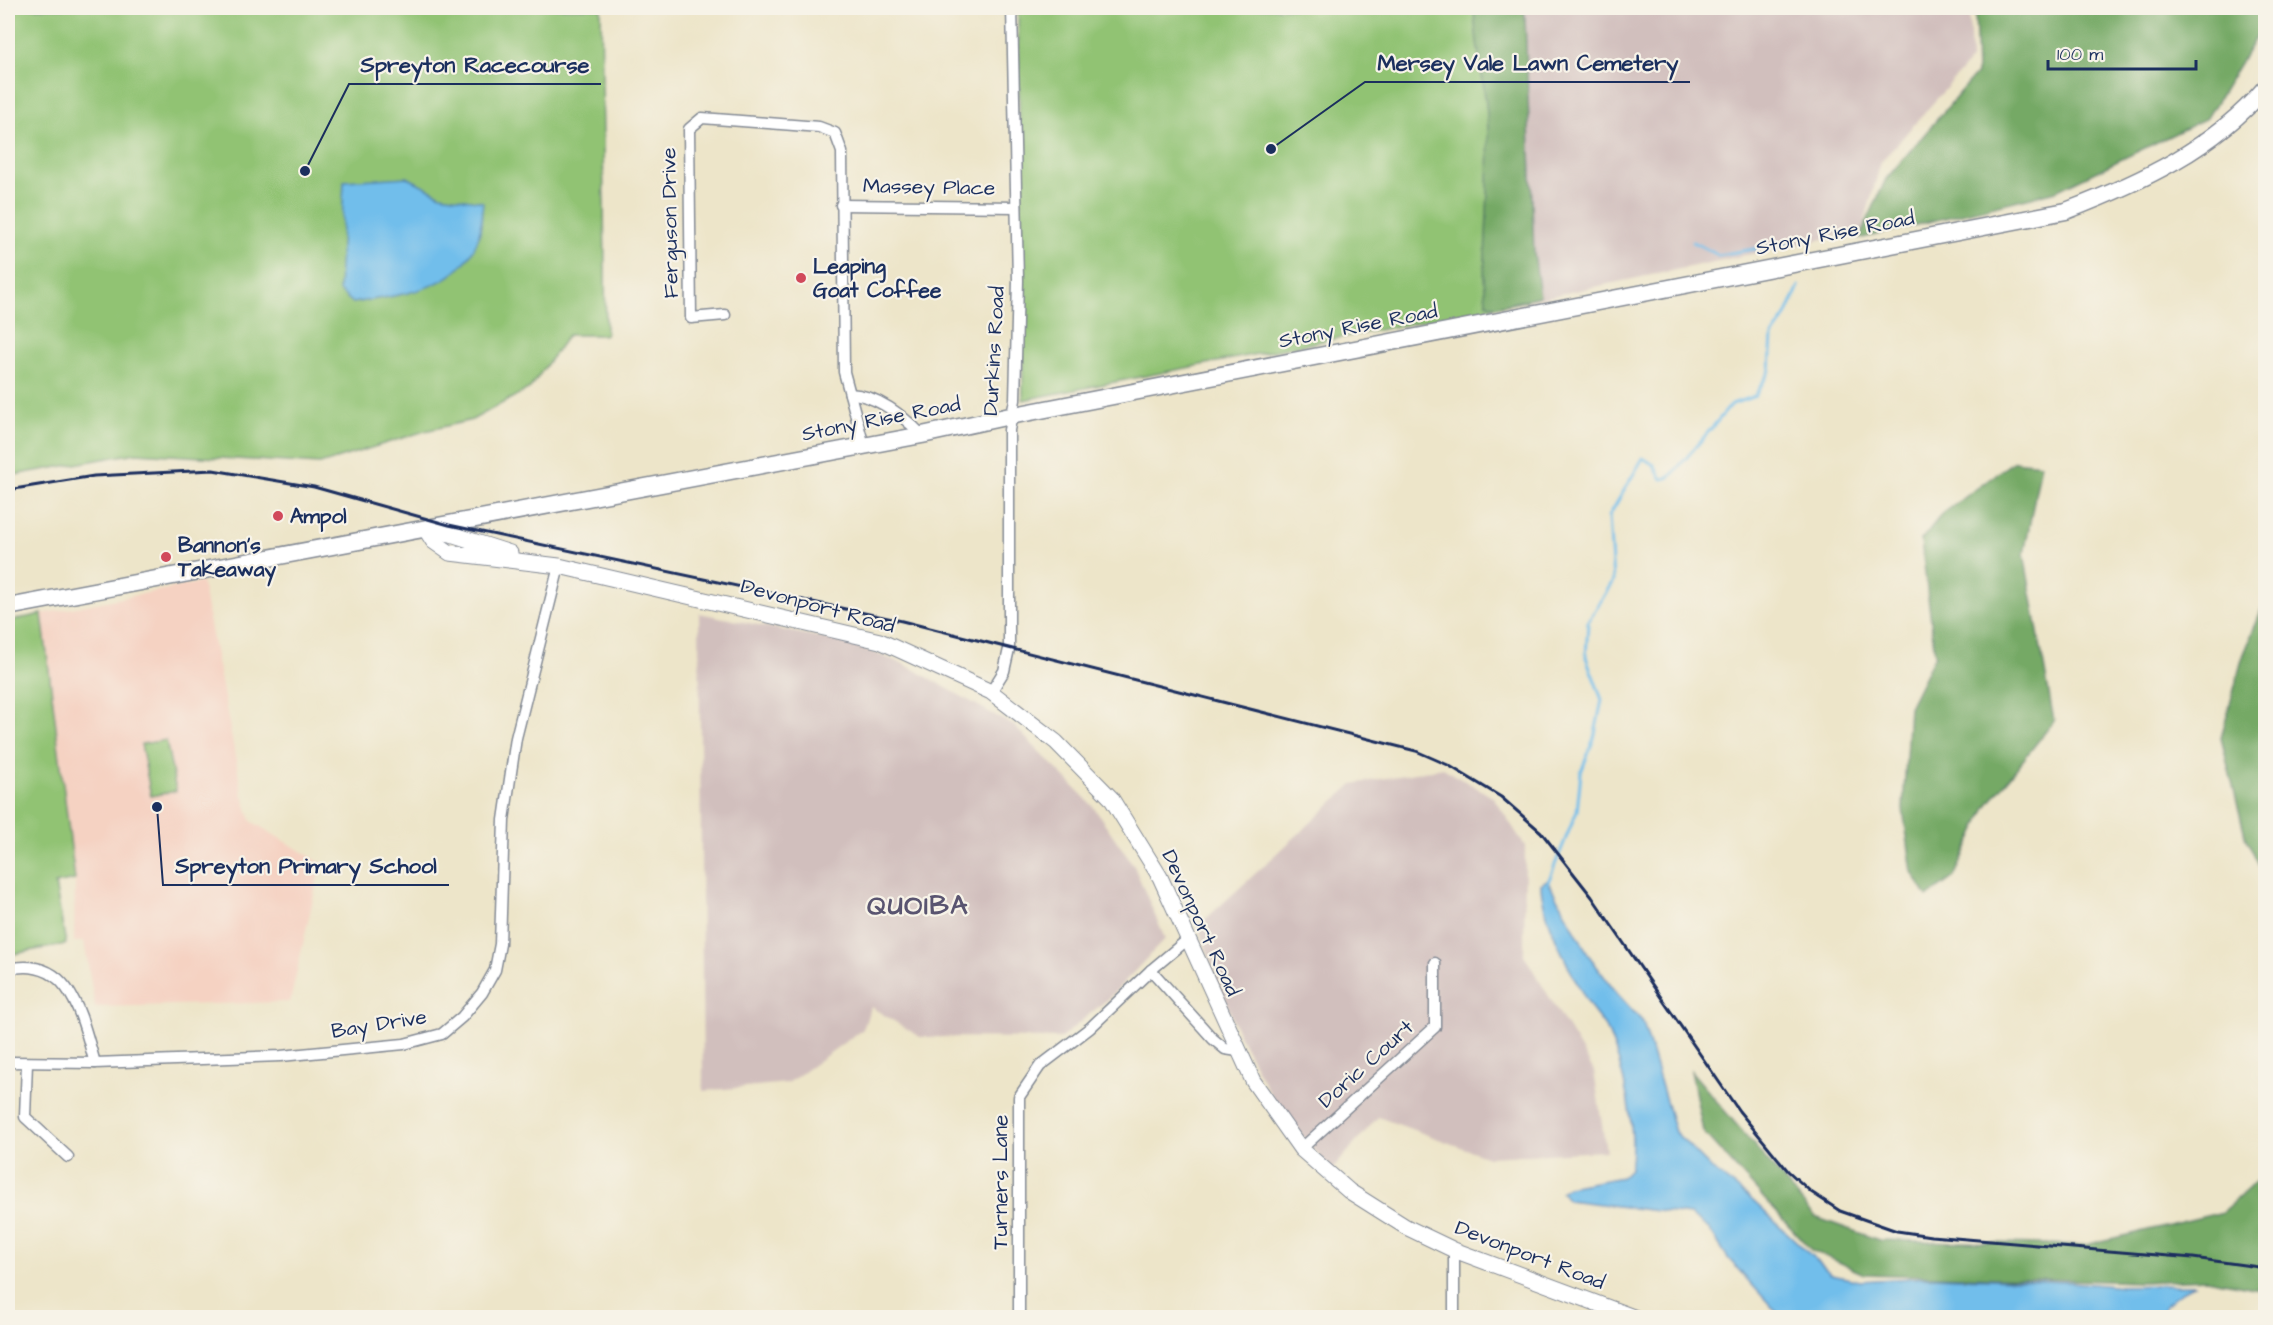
<svg xmlns="http://www.w3.org/2000/svg" width="2273" height="1325" viewBox="0 0 2273 1325" font-family="'Architects Daughter',sans-serif">
<style>
.built{fill:#f5d2c2}
.industrial{fill:#d1bfbd}
.green{fill:#91c373;stroke:#567968;stroke-width:1.5}
.forest{fill:#74a965;stroke:#486c62;stroke-width:1.5}
.water{fill:#71beeb;stroke:#4676a4;stroke-width:1.5}
.lines{fill:none;stroke-linecap:round;stroke-linejoin:round}
.stream{stroke:#71beeb;stroke-width:3}
.street-casing{stroke:#848a94;stroke-width:13}
.secondary-casing{stroke:#848a94;stroke-width:17}
.primary-casing{stroke:#848a94;stroke-width:19}
.street{stroke:#fff;stroke-width:10}
.secondary{stroke:#fff;stroke-width:15}
.primary{stroke:#fff;stroke-width:16}
.rail{stroke:#1b2f5e;stroke-width:3}
.poi-dot{fill:#d1495b;stroke:#f7f3e8;stroke-width:2}
.labels{text-anchor:middle;dominant-baseline:central;stroke-width:4.5;stroke-linejoin:round;paint-order:stroke}
.street-label{font-size:21px;fill:#1b2f5e;stroke:#f7f3e8}
.poi-label{font-size:21px;font-weight:bold;fill:#1b2f5e;stroke:#f7f3e8;text-anchor:start}
.district-label{font-size:27px;font-weight:bold;letter-spacing:1.5px;fill:#595470;stroke:#f7f3e8}
.leader{fill:none;stroke:#1b2f5e;stroke-width:2}
.callout-dot{fill:#1b2f5e;stroke:#f7f3e8;stroke-width:2}
.callout-label{font-size:22px;text-anchor:middle;font-weight:bold;fill:#1b2f5e;stroke:#f7f3e8;stroke-width:4.5;stroke-linejoin:round;paint-order:stroke}
</style>
<rect width="100%" height="100%" fill="#f7f3e8"/>
<filter id="ink" filterUnits="userSpaceOnUse"><feTurbulence type="fractalNoise" baseFrequency=".0167" numOctaves="2"/><feDisplacementMap in="SourceGraphic" scale="12" xChannelSelector="R" yChannelSelector="G"/><feConvolveMatrix kernelMatrix="1 2 1 2 8 2 1 2 1" color-interpolation-filters="sRGB"/></filter>
<filter id="wash" filterUnits="userSpaceOnUse"><feTurbulence type="fractalNoise" baseFrequency=".008" numOctaves="4" result="noise"/><feDisplacementMap in="SourceGraphic" scale="24" xChannelSelector="R" yChannelSelector="G"/><feGaussianBlur stdDeviation="1.35" result="paint"/><feColorMatrix in="noise" values="0 0 0 0 0 0 0 0 0 0 0 0 0 0 0 0 0 1.4 0 .05"/><feComposite in="paint" operator="in"/></filter>
<g filter="url(#wash)">
<rect width="100%" height="100%" fill="#ede5c9"/>
<polygon class="built" points="202,582 242,792 251,821 321,863 290,1002 95,1007 84,941 74,942 75,880 42,614"/>
<g class="industrial">
<polygon points="1519,8 1969,8 1971,60 1881,162 1862,231 1527,301"/>
<polygon points="699,613 848,643 904,664 1014,726 1092,805 1134,866 1165,939 1109,998 1061,1038 920,1037 871,1007 863,1029 788,1083 703,1091"/>
<polygon points="1443,768 1494,798 1525,846 1524,955 1594,1071 1606,1151 1488,1157 1378,1117 1332,1170 1278,1109 1238,1033 1198,926 1353,784"/>
</g>
<g class="green">
<polygon points="8,8 601,8 606,335 568,335 530,388 472,420 425,431 320,464 136,453 8,476"/>
<polygon points="1018,8 1519,8 1527,301 1023,400"/>
<polygon points="42,614 75,880 55,884 66,944 8,955 8,621"/>
<polygon points="166,740 176,791 151,796 141,744"/>
</g>
<g class="forest">
<path d="M 1474,8 L 1524,8 L 1525,19 L 1534,253 L 1540,296 L 1496,307 L 1486,303 L 1484,278 C 1486,229 1490,180 1488,131 C 1487,89 1475,49 1474,8 Z"/>
<polygon points="1975,8 2265,8 2265,22 2207,118 2056,191 1859,239 1886,179 1977,73"/>
<polygon points="2014,461 2041,464 2024,554 2054,721 1986,807 1954,877 1927,897 1912,872 1903,809 1909,707 1935,655 1921,540 1941,515"/>
<polygon points="2265,600 2265,878 2246,839 2221,738 2242,659"/>
<polygon points="1691,1071 1815,1217 1879,1240 2085,1245 2223,1212 2265,1173 2265,1290 2207,1279 2141,1282 1864,1274 1811,1250 1703,1132"/>
</g>
<g class="water">
<path d="M 407,177 L 441,195 L 483,202 C 481,214 482,228 478,239 C 460,291 399,295 353,303 L 339,291 L 344,181 Z"/>
<path d="M 1547,880 L 1590,957 L 1614,990 L 1643,1022 L 1675,1132 L 1713,1170 L 1750,1198 L 1832,1275 L 1860,1281 L 1931,1277 L 2070,1282 L 2113,1286 L 2195,1285 C 2180,1292 2165,1300 2161,1317 L 1781,1317 L 1728,1258 L 1709,1229 L 1690,1215 L 1568,1200 L 1561,1192 L 1568,1187 L 1622,1177 L 1630,1169 C 1637,1130 1624,1070 1609,1034 C 1605,1025 1598,1018 1593,1011 C 1575,982 1541,917 1541,884 Z"/>
</g>
<g class="lines">
<g class="stream">
<polyline points="1693,242 1718,255 1791,243"/>
<polyline points="1548,882 1577,811 1581,772 1594,738 1602,700 1586,657 1588,622 1613,581 1609,516 1643,458 1654,465 1662,479 1670,477 1732,404 1755,396 1770,370 1772,336 1786,316 1799,286"/>
</g>
</g>
</g>
<g filter="url(#ink)">
<g class="lines">
<defs>
<g id="street">
<polyline points="841,205 1016,207"/>
<polyline points="725,315 691,318 689,129 702,118 819,127 835,133 842,152 844,372 864,446"/>
<path d="M 850,394 C 878,395 903,416 922,435"/>
<polyline points="991,692 1004,671 1009,649 1009,430 1015,400 1018,280 1012,8"/>
<path d="M 8,969 C 71,955 81,1016 95,1063"/>
<polyline points="1151,970 1213,1039 1225,1049 1238,1051"/>
<polyline points="8,1062 95,1063 281,1056 404,1044 442,1034 462,1017 482,993 495,970 500,944 504,820 516,738 559,566"/>
<polyline points="27,1063 25,1117 68,1157"/>
<polyline points="1301,1149 1435,1027 1435,963"/>
<polyline points="1454,1250 1454,1318"/>
<polyline points="1019,1318 1019,1097 1040,1066 1090,1028 1151,970 1187,940"/>
</g>
<g id="secondary">
<polyline points="426,530 433,541 450,553 559,566 880,641 991,692 1056,742 1111,798 1160,877 1253,1081 1301,1149 1349,1191 1406,1227 1454,1250 1636,1318"/>
<polyline points="426,530 451,534 510,553"/>
</g>
<path id="primary" d="M 8,607 L 922,435 L 1010,416 L 2066,211 C 2141,182 2213,149 2266,87"/>
</defs>
<use href="#street" class="street-casing"/>
<use href="#secondary" class="secondary-casing"/>
<use href="#primary" class="primary-casing"/>
<use href="#street" class="street"/>
<use href="#secondary" class="secondary"/>
<use href="#primary" class="primary"/>
<polyline class="rail" points="8,490 94,476 213,470 314,487 449,525 902,621 1416,751 1448,765 1501,797 1541,832 1592,897 1739,1111 1788,1171 1811,1192 1840,1211 1897,1231 1931,1236 2193,1258 2266,1268"/>
</g>
</g>
<g class="poi-dot">
<circle cx="801" cy="278" r="6"/>
<circle cx="278" cy="516" r="6"/>
<circle cx="166" cy="557" r="6"/>
</g>
<g class="labels">
<g class="street-label">
<text transform="translate(929 187) rotate(1)">Massey Place</text>
<text transform="translate(670 223) rotate(-91)">Ferguson Drive</text>
<text transform="translate(1835 233) rotate(-11)">Stony Rise Road</text>
<text transform="translate(1358 326) rotate(-11)">Stony Rise Road</text>
<text transform="translate(994 351) rotate(-87)">Durkins Road</text>
<text transform="translate(881 419) rotate(-11)">Stony Rise Road</text>
<text transform="translate(818 606) rotate(15)">Devonport Road</text>
<text transform="translate(1201 923) rotate(65)">Devonport Road</text>
<text transform="translate(379 1024) rotate(-9)">Bay Drive</text>
<text transform="translate(1366 1064) rotate(-42)">Doric Court</text>
<text transform="translate(1000 1182) rotate(-90)">Turners Lane</text>
<text transform="translate(1530 1255) rotate(21)">Devonport Road</text>
</g>
<g class="poi-label">
<text x="813" y="266">Leaping<tspan x="813" dy="24">Goat Coffee</tspan></text>
<text x="290" y="516">Ampol</text>
<text x="178" y="545">Bannon's<tspan x="178" dy="24">Takeaway</tspan></text>
</g>
<g class="district-label">
<text x="918" y="906">QUOIBA</text>
</g>
</g>
<path class="leader" d="M1271 149L1365 82H1690M305 171L349 84H601M157 807L163 885H449"/>
<g class="callout-dot">
<circle cx="1271" cy="149" r="6"/>
<circle cx="305" cy="171" r="6"/>
<circle cx="157" cy="807" r="6"/>
</g>
<g class="callout-label">
<text x="1528" y="70">Mersey Vale Lawn Cemetery</text>
<text x="475" y="72">Spreyton Racecourse</text>
<text x="306" y="873">Spreyton Primary School</text>
</g>
<rect width="2273" height="1325" fill="none" stroke="#f7f3e8" stroke-width="30"/>
<path d="M2048 60v9h148v-9" fill="none" stroke="#1b2f5e" stroke-width="3"/>
<text x="2057" y="60" font-size="18" fill="#1b2f5e" stroke="#f7f3e8" stroke-width="4.5" paint-order="stroke">100 m</text>
</svg>
